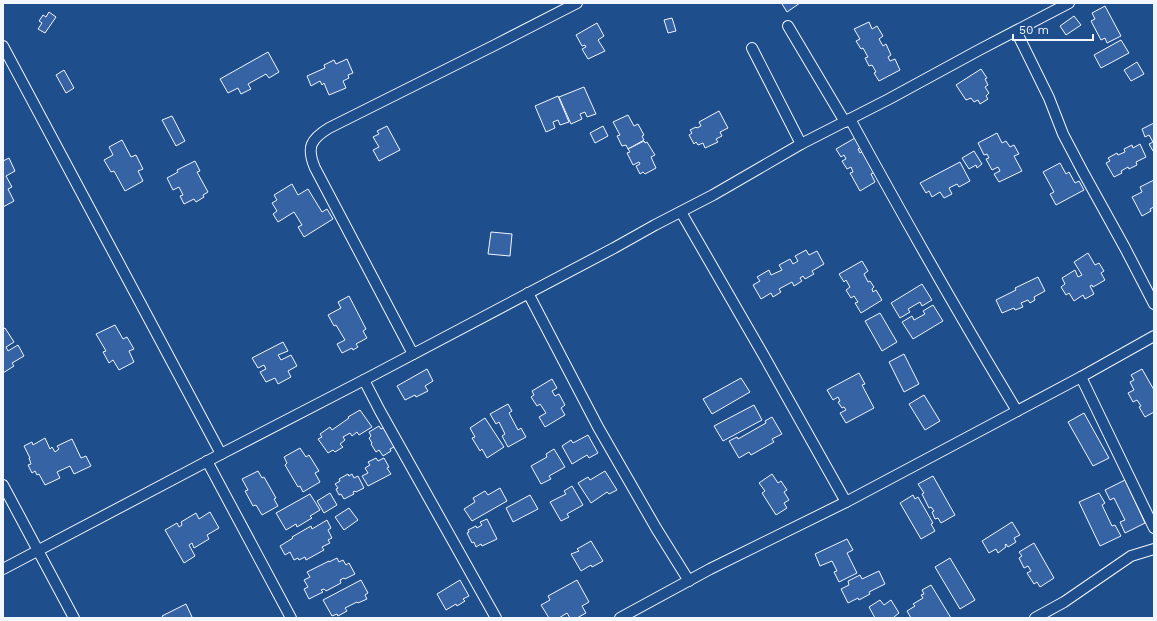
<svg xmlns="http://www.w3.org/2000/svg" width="1157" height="621" viewBox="0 0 1157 621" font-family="'Work Sans',sans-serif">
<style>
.building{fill:#3563a3;stroke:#f2f6ff}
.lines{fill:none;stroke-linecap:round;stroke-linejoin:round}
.minor-casing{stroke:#f2f6ff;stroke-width:12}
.minor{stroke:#1f4e8c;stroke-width:10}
</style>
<rect width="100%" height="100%" fill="#1f4e8c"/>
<g class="building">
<polygon points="784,3 800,3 787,12 782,4"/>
<polygon points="1105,6 1121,36 1107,43 1105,38 1101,40 1091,21 1095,19 1092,13"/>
<polygon points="49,12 56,17 45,33 38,29 42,23 39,21 43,15 46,17"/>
<polygon points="1074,16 1081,25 1066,35 1060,26"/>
<polygon points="672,18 676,31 668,33 664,20"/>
<polygon points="869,22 872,29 877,26 883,36 879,39 883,46 886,44 891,55 888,57 890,61 895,59 900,70 879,81 874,73 876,72 872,65 869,66 865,58 868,57 863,48 861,49 856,41 860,39 854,29"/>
<polygon points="597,23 604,36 598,40 605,51 588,59 582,49 586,47 585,45 582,46 576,35"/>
<polygon points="1121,40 1129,53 1101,68 1094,55"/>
<polygon points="268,52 279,72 269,78 266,74 248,84 251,89 241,94 238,88 228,93 220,79"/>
<polygon points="347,59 353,73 348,75 349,78 343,81 346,88 329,95 324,83 322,85 320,81 311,86 307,76 325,68 324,65 334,60 336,64"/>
<polygon points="1137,62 1144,74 1131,81 1124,70"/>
<polygon points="981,69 987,78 985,79 988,85 985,87 989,93 986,96 988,99 980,104 978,100 974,102 971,98 966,100 956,85"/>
<polygon points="64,70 74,88 66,93 56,75"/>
<polygon points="584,87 596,114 587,117 585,112 580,114 582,119 571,124 559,97"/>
<polygon points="558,96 569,122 560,125 558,120 553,122 555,128 546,132 535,106"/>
<polygon points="719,111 728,128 720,132 722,136 716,139 718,142 705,148 703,143 698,145 696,142 694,144 689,135 692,133 690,130 696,127 697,128 701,126 699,122"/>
<polygon points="628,115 634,126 638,124 644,135 642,136 644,140 628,149 626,145 622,146 617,136 620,135 613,122"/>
<polygon points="172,116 185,141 176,146 162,120"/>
<polygon points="1154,123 1154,151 1153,151 1149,144 1153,142 1149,135 1145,137 1142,129"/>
<polygon points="387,126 400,150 379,161 373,150 379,147 373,137 379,134 377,131"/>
<polygon points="603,126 608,136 595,143 590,133"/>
<polygon points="997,133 1002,143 1006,141 1010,147 1014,145 1019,154 1014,156 1022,171 999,182 994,174 1000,171 998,167 992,170 986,159 989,158 987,154 984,155 978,143"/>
<polygon points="855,138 861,148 858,149 860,153 863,151 875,172 871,174 875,182 860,191 850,173 853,172 851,167 847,169 842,161 846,159 844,155 841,157 836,149"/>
<polygon points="122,140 131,157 136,155 143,169 138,171 143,181 125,191 114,171 111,172 104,160 113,155 109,147"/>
<polygon points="644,141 645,143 647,142 655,155 651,157 656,168 645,174 643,172 640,174 636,166 640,164 639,162 633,165 627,153 630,152 628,149"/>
<polygon points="1140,144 1146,157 1136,162 1137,165 1129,169 1128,167 1121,171 1122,173 1114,177 1106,163 1110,161 1108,158 1117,153 1118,155 1125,152 1124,149 1132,145 1133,148"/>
<polygon points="974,151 982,164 977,168 976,165 969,169 962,158"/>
<polygon points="9,158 15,171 6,176 12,187 8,189 14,201 3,207 3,161"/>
<polygon points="195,161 200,171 197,172 208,192 203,195 204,197 196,202 194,199 184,204 180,196 183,195 179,187 173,190 167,178 178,172 177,170"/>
<polygon points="960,162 970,181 959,187 957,184 949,188 952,194 944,198 940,192 932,197 929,191 926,193 920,183"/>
<polygon points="1060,163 1066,174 1069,172 1075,183 1079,181 1084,190 1056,205 1050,194 1054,192 1043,172"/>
<polygon points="1154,180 1154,207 1150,209 1151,211 1142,216 1132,197 1142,192 1140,187"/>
<polygon points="292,184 298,195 308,189 322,212 327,209 333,219 304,237 298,227 302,225 294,212 278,222 273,214 277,211 272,203 277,200 274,195"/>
<polygon points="491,232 512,234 510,256 488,254"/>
<polygon points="806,250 809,255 817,251 824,264 812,271 814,274 805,279 803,276 800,278 802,281 794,286 792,282 779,289 781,292 773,297 771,293 761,299 753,285 760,281 757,277 769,270 771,275 782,270 779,265 790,259 793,264 798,261 795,256"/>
<polygon points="1088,253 1095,265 1099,263 1104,271 1101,273 1105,280 1093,287 1092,285 1090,286 1094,294 1085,299 1083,295 1074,301 1069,293 1066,295 1061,287 1065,284 1062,278 1075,270 1078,277 1082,275 1074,262"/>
<polygon points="862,261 868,271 864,274 868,282 870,281 874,287 872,289 873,292 876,290 882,300 861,313 855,303 858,302 854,296 851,298 846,290 850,287 846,280 844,282 839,274"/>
<polygon points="1038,277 1045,291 1034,297 1035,300 1030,303 1028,300 1021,303 1023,307 1015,310 1014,308 1002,313 996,300 1016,290 1015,288"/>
<polygon points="922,284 932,300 922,306 920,302 908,309 910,312 900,318 891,303"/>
<polygon points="349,296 366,329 363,331 367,338 356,344 358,347 353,350 352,348 342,353 337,344 345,340 336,325 334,326 328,315 341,308 338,302"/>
<polygon points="933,305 943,321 913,339 902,322 912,316 914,320 925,314 923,311"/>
<polygon points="880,313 897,342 882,351 865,321"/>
<polygon points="115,325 123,339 127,337 134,349 129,351 134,362 119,370 113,360 109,363 103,352 106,351 96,334"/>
<polygon points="5,328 14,342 6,347 8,351 18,345 24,356 12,363 14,366 3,373 3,329"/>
<polygon points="283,342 288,351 278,355 281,360 291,355 297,366 288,371 291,377 278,384 275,378 266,382 260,372 266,369 264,365 258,368 252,358"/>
<polygon points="904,354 919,384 904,392 889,362"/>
<polygon points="427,369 433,381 425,386 428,391 416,397 415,395 405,400 397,386"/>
<polygon points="1142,369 1154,390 1154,412 1145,417 1139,407 1141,406 1137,400 1133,402 1128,393 1134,390 1130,382 1134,380 1131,375"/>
<polygon points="859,373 865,384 862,385 874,408 846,423 840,413 846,410 844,407 842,408 838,402 840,401 838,397 833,400 827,390"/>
<polygon points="741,378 750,392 712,414 703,399"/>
<polygon points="552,379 557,388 552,391 555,396 559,394 565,405 561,408 565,415 545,427 539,417 546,413 540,404 537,406 531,397 534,395 532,391"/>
<polygon points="924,395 940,421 925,430 909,404"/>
<polygon points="508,404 512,411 509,413 518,430 521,428 526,437 508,447 502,436 505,434 499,422 496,424 490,414"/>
<polygon points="754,405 762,420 723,441 714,426"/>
<polygon points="360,410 372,427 359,435 357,432 352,436 350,433 343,437 345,440 340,444 343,447 335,452 333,450 328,453 318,439 322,437 320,434 330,427 332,430 349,418 348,417"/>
<polygon points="1084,413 1109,458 1093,466 1068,422"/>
<polygon points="772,417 782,434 772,439 774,442 751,455 749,452 739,458 729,441 737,437 738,439 766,423 765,421"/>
<polygon points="485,418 504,447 487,458 482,449 480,451 472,438 475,437 470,428"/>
<polygon points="379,426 381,429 385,427 396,446 390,449 391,451 383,456 379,450 376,452 371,444 372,443 369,438 371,436 369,432"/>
<polygon points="588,435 598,453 589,458 587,455 572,464 562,446 571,440 573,443"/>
<polygon points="45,438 50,449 52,447 55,452 59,449 57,446 72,439 81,458 86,456 91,466 74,474 70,466 57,472 60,478 45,485 39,474 37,475 35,471 32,473 28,465 31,464 29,458 30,458 24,446 32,442 33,445"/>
<polygon points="300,448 306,457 309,455 319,471 315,473 320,482 303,492 300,486 298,487 285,465 287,463 284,457"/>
<polygon points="554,449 565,467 549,476 551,479 541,484 531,466 547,457 546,454"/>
<polygon points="376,458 378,461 384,458 389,467 387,468 391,474 368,486 362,476 368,473 365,468 370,465 368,462"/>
<polygon points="258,471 262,478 264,477 276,498 274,499 278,506 262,515 256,505 253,506 245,491 248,490 242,479"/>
<polygon points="605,471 617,490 609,494 607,492 591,503 578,483 588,477 590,480"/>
<polygon points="348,474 349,476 352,474 354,478 358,476 364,488 356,492 355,491 353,492 354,494 344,499 341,494 339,495 336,489 338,488 335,484 340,481 339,479"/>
<polygon points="772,474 778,483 781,481 787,490 784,492 789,500 784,503 787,508 776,515 762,493 765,491 759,483"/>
<polygon points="933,476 955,515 941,523 938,518 935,519 932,512 934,511 931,507 929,508 922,494 924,493 918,484"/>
<polygon points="1125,480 1145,523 1125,533 1120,522 1125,520 1114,498 1110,500 1105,490"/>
<polygon points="572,486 583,505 567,514 569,517 561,521 550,502 566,494 564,491"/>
<polygon points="500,488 507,501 472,521 464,509 475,502 473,498 485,491 488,495"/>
<polygon points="330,493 337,505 324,513 317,501"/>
<polygon points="1099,493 1105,503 1102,505 1112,526 1115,525 1121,536 1100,546 1079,502"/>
<polygon points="310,494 320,510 310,516 312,518 297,527 296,524 286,530 276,513"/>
<polygon points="530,495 538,509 513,522 506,508"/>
<polygon points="913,495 915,499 918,497 933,523 931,524 935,531 921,539 900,503"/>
<polygon points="349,508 358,520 344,530 335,517"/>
<polygon points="210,512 219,528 207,535 209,539 194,548 192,543 189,545 195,556 184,563 165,530 177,523 179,527 182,525 181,522 196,513 199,519"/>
<polygon points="487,519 497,539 482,546 481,544 476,547 474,542 472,543 467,533 469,532 468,530 476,526 477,528 482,525 480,522"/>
<polygon points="327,520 331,528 328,530 332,538 328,540 330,543 322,547 324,550 306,560 305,557 299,560 298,558 294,560 290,552 285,555 280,546 293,538 292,537 311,526 312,529"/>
<polygon points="1012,522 1020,535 1014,538 1016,542 1008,547 1006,544 1005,545 1006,547 998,553 996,549 989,553 982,541"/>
<polygon points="847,539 853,550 847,553 857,573 839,582 834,572 837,571 832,561 820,566 815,554"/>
<polygon points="591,541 603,561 592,567 591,565 581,571 571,554 579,551 577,549"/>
<polygon points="1034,543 1054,578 1040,587 1037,582 1034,584 1027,573 1031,571 1028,566 1024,568 1019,558 1022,556 1019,552"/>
<polygon points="337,558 339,562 343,560 346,565 349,563 355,574 345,579 344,578 340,580 341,583 326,591 324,589 321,590 323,592 309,599 304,589 308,587 304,580 310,577 307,572 329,561 329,562"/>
<polygon points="950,558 975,600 960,609 935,567"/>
<polygon points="879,571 885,584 869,592 870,594 859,600 858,598 848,603 841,589 849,585 848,581 860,575 862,579"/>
<polygon points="361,580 368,593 365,595 367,599 358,603 357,602 345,608 347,611 338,616 337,614 332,616 323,600"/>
<polygon points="460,580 469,596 463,599 465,601 457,606 456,604 446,610 437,594"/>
<polygon points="577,580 589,602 582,606 586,613 577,618 570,618 567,613 559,618 549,618 541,605 550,600 548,596"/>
<polygon points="931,585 951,618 911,618 907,611 915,606 913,604 923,598 921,595 924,594 922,590"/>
<polygon points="880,600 884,605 891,600 899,613 894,617 895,618 875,618 869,607"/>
<polygon points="186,604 192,617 190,618 163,618 162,616"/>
</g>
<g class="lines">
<defs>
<g id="minor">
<polyline points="788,26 845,122"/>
<polyline points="1016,31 1049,98 1063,134 1083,172 1125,248 1154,304"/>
<polyline points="3,46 221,454"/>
<polyline points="752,48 801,144"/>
<path d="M 850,119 C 904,218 959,315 1017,411"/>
<polyline points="681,212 764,356 846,502"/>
<polyline points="528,293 598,427 656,528 689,581"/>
<path d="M 413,354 L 315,168 C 306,147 311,139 329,128 L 495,45 L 577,3"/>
<polyline points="1081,377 1154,528"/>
<polyline points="364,380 380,411 496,618"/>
<polyline points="207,461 291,618"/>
<polyline points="3,485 74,618"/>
<polyline points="3,569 221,454 364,380 614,248 655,225 713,195 801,144 889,99 979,50 1069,3"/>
<polyline points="620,618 710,569 846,502 1081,377 1154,336"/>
<polyline points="1035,618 1064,602 1131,556 1154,549"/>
</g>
</defs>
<use href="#minor" class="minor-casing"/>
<use href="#minor" class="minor"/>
</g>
<rect width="1157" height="621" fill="none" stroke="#f2f6ff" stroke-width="8"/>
<path d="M1013 34v6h80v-6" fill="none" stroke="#f2f6ff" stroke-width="2"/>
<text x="1019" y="34" font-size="12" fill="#f2f6ff" stroke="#1f4e8c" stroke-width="3" paint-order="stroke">50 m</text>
</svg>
